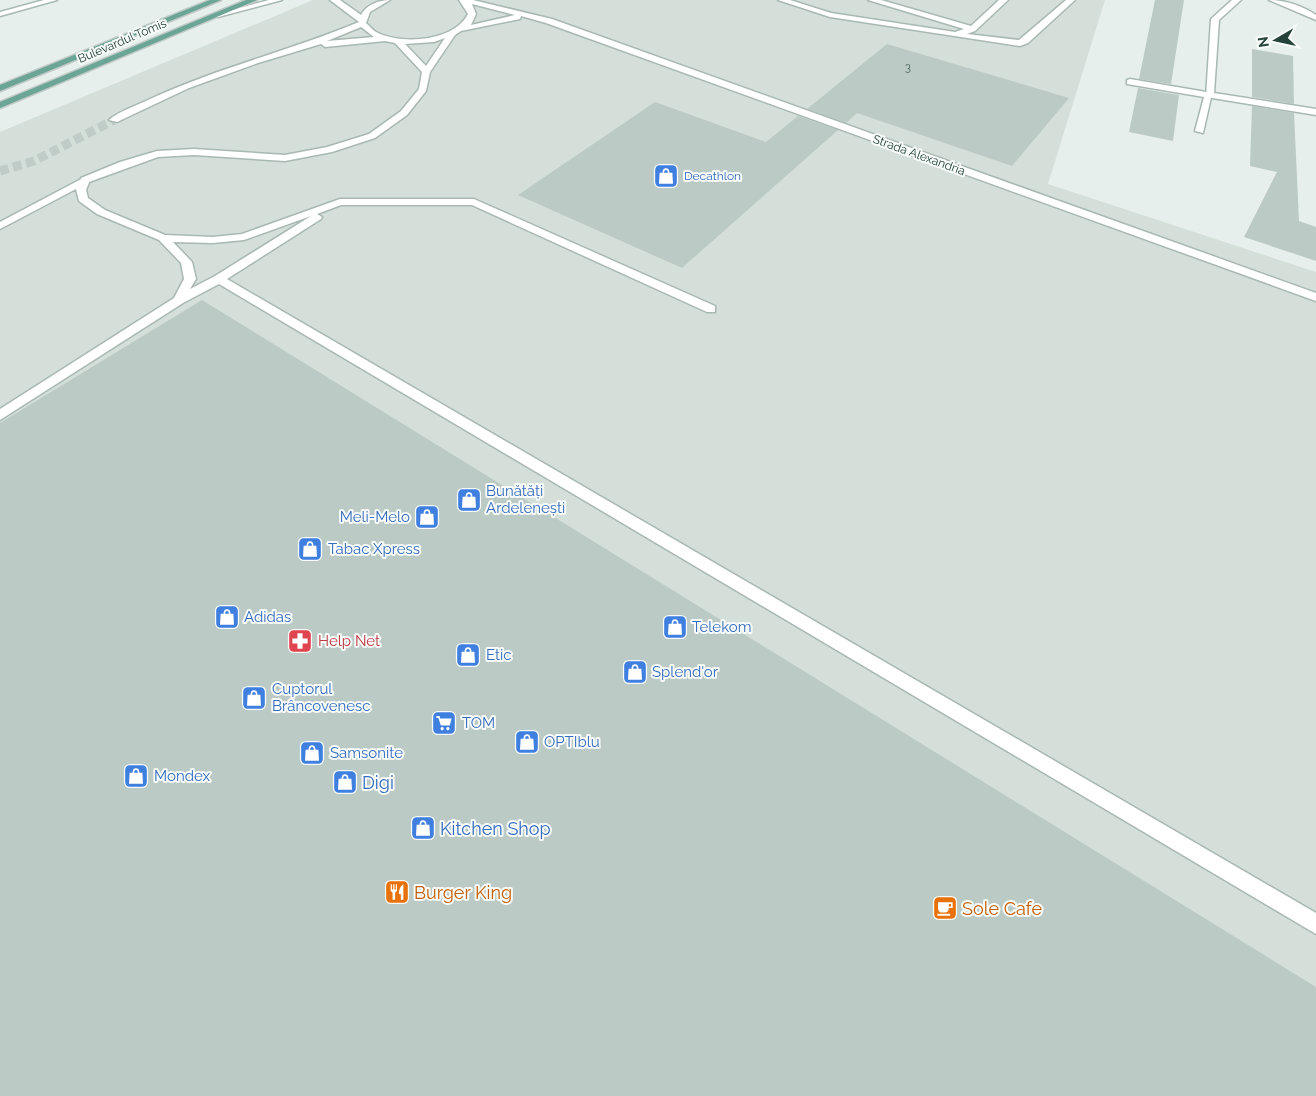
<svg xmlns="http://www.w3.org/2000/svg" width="1316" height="1096" viewBox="0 0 1316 1096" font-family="Raleway,sans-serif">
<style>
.built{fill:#d4dfda}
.building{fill:#bbcac4}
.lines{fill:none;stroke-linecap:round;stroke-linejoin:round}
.street-tunnel{stroke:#bfccc8;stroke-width:9;stroke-dasharray:9 4.5;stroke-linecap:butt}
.lane-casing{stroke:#a8b8b2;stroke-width:3}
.street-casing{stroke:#a8b8b2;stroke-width:3}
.primary-casing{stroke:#c2cac8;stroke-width:3}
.lane{fill:#fff;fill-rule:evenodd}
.street{fill:#fff;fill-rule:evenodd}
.primary{fill:#6aa596;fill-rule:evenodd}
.labels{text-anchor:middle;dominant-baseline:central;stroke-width:4;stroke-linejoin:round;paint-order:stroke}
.far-number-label{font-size:11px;fill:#4a645c}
.far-street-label{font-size:12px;fill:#24423a;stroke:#f7fbf9}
.far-shop-label{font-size:12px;fill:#366cbe;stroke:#f7fbf9;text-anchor:start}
.shop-label{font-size:15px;fill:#366cbe;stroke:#f7fbf9;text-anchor:start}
.health-label{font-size:15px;fill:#be3a42;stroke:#f7fbf9;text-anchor:start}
.near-shop-label{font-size:18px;fill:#366cbe;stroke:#f7fbf9;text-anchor:start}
.near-food-label{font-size:18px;fill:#c56008;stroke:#f7fbf9;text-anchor:start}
</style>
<rect width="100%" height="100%" fill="#e6efeb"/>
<polygon class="built" points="313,0 1105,0 1048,184 1316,272 1316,1096 0,1096 0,132"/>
<g class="building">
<polygon points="1155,0 1184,0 1171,84 1139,79"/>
<polygon points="887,44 1069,98 1012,166 857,113 846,123 807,109"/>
<polygon points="1252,49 1293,56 1294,104 1252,97"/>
<polygon points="1138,88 1179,95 1173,141 1129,132"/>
<polygon points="655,102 766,142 798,116 838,130 682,268 518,195"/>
<polygon points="1252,106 1294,113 1299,221 1316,227 1316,261 1244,237 1277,172 1250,166"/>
<polygon points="202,300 1316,987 1316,1096 0,1096 0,423"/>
</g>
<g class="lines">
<polyline class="street-tunnel" points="0,171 34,161 114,120"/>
<defs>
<g id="lane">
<polygon points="778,0 790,0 831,13 955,32 964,29 868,0 881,0 971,26 999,0 1008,0 975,31 967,34 1019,40 1066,0 1075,0 1028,43 1020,46 830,17"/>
<polygon points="1130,79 1212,93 1203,133 1195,131 1204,97 1127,84 1127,80"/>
<path d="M 85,177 L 90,180 L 86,190 L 88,198 L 105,210 L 165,235 L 213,237 L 242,234 L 340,199 L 474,199 L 715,306 L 715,312 L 707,312 L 472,205 L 341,205 L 317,214 L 322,217 L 321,219 L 227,279 L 1316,913 L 1316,934 L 219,284 L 183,303 L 0,420 L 0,409 L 174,298 L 184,279 L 181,263 L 159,240 L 97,214 L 79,201 L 76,189 L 0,229 L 0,222 ZM 311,216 L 215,276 L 190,289 L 196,279 L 192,262 L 173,242 L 213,243 L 244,240 Z"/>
</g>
<g id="street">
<polygon points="44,0 57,0 0,16 0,12"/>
<polygon points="269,0 282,0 218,17 214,15"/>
<path d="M 330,0 L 340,0 L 361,15 C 366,5 379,0 390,0 L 370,12 L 366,23 C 370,26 373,31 378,33 C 404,45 454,41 468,14 L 459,0 L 473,0 L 552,19 L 1316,293 L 1316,301 L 546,23 L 521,16 L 520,19 L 461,31 L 455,35 L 430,72 L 426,91 L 407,115 L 375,138 L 332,152 L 285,161 L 194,155 L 158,157 L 89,182 L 81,182 L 81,178 L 120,162 L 157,151 L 194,149 L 285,155 L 327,147 L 369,134 L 401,111 L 419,89 L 422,72 L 395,43 L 385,41 L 325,47 L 321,44 L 258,63 L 189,88 L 117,122 L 109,120 C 119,111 138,105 150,99 C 219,67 290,51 359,22 ZM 472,4 L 515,15 L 471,25 L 476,14 ZM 361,27 L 374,37 L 327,41 ZM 445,38 L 426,66 L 405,44 L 434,42 Z"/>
<polygon points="1232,0 1241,0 1219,20 1214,93 1316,109 1316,115 1206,97 1211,19"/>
<path d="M 1269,0 C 1285,0 1303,6 1316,15 L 1316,20 Z"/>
</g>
<g id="primary">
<polygon points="210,0 221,0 0,91 0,85"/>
<polygon points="246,0 257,0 0,108 0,102"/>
</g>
</defs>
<use href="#lane" class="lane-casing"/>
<use href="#street" class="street-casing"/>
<use href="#primary" class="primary-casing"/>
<use href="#lane" class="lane"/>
<use href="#street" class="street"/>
<use href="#primary" class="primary"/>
</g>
<defs>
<symbol id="shop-square" viewBox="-11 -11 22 22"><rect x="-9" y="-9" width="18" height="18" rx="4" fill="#3f7fe0" stroke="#f7fbf9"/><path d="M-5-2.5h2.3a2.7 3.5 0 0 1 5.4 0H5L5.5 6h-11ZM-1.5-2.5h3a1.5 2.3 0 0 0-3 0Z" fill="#fff"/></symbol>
<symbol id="pharmacy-square" viewBox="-11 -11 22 22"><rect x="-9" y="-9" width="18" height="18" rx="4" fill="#e0444e" stroke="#f7fbf9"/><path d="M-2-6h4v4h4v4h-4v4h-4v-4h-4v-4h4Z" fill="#fff"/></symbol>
<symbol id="supermarket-square" viewBox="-11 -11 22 22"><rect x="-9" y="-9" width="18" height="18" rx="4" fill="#3f7fe0" stroke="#f7fbf9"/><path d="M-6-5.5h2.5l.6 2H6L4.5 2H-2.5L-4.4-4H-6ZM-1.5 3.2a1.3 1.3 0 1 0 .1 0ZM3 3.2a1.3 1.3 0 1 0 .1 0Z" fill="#fff"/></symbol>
<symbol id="restaurant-square" viewBox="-11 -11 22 22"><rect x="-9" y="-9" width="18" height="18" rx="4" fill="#e8710a" stroke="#f7fbf9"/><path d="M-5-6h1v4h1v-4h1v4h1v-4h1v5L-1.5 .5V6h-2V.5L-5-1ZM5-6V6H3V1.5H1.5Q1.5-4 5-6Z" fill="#fff"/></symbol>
<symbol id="cafe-square" viewBox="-11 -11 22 22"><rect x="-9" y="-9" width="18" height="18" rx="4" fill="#e8710a" stroke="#f7fbf9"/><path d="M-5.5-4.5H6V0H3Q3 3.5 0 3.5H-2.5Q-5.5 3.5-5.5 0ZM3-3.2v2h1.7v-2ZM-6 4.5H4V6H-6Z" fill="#fff"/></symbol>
</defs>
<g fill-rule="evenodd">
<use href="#shop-square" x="652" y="162" width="28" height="28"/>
<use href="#shop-square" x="455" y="486" width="28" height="28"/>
<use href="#shop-square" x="413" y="503" width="28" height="28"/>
<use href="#shop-square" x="296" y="535" width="28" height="28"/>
<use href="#shop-square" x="213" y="603" width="28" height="28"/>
<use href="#shop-square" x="661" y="613" width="28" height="28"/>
<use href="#pharmacy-square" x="286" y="627" width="28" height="28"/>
<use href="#shop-square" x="454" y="641" width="28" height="28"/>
<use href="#shop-square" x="621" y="658" width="28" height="28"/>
<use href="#shop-square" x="240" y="684" width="28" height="28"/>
<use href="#supermarket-square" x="430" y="709" width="28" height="28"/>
<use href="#shop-square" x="513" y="728" width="28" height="28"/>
<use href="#shop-square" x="298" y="739" width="28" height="28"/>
<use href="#shop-square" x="122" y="762" width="28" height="28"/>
<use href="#shop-square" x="331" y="768" width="28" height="28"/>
<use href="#shop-square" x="409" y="814" width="28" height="28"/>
<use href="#restaurant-square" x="383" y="878" width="28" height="28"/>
<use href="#cafe-square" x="931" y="894" width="28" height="28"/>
</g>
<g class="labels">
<g class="far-number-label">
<text x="908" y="67">3</text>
</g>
<g class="far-street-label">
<text transform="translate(122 41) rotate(-23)">Bulevardul Tomis</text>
<text transform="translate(919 155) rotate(20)">Strada Alexandria</text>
</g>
<g class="far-shop-label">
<text x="684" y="176">Decathlon</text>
</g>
<g class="shop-label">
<text x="486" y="491">Bunătăți<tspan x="486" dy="17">Ardelenești</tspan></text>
<text x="410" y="517" text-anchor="end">Meli-Melo</text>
<text x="328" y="549">Tabac Xpress</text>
<text x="244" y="617">Adidas</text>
<text x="692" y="627">Telekom</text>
<text x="486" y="655">Etic</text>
<text x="652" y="672">Splend'or</text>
<text x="272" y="689">Cuptorul<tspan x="272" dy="17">Brâncovenesc</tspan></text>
<text x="462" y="723">TOM</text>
<text x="544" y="742">OPTIblu</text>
<text x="330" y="753">Samsonite</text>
<text x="154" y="776">Mondex</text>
</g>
<g class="health-label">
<text x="318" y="641">Help Net</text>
</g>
<g class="near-shop-label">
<text x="362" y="782">Digi</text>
<text x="440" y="828">Kitchen Shop</text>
</g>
<g class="near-food-label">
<text x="414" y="892">Burger King</text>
<text x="962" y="908">Sole Cafe</text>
</g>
</g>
<g transform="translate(1276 40) rotate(261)" stroke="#f7fbf9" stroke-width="4" paint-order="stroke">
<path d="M0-4L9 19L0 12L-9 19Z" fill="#24423a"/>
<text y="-8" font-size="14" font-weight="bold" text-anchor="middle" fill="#24423a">N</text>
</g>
</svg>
